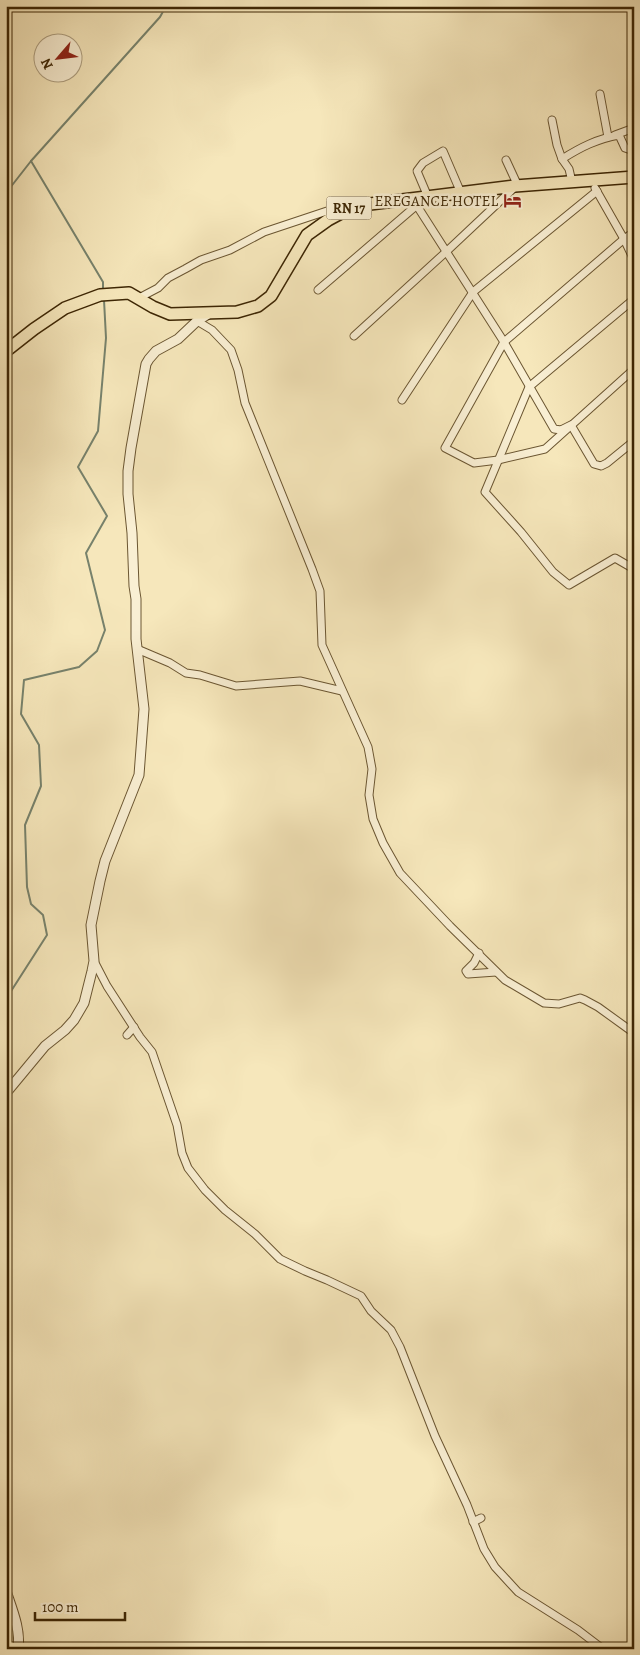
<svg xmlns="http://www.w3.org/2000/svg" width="640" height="1655" viewBox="0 0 640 1655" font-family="Alegreya,serif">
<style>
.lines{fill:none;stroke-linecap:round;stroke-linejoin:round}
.stream{stroke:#77826c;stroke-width:2}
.minor-casing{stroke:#6b5632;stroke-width:9}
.tertiary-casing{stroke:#6b5632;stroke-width:11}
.primary-casing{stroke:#3d2604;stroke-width:14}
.minor{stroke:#f9efd3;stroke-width:7}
.tertiary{stroke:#f9efd3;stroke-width:9}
.primary{stroke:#f6e7bb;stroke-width:11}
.labels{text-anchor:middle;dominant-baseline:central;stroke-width:5;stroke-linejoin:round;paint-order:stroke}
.shield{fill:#f9efd3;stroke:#756242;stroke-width:1}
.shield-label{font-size:14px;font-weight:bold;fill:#3d2604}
.poi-label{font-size:15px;fill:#3d2604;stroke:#f9efd3;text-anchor:end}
</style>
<rect width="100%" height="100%" fill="#f6e7bb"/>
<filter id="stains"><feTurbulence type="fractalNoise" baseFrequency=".004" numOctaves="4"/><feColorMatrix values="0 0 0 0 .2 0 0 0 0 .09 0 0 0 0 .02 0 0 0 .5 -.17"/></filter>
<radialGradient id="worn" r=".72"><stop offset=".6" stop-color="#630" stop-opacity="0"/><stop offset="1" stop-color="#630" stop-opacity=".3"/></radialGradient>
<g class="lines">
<g class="stream">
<polyline points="6,193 31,161"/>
<polyline points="103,290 103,282 31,161 160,17 166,6"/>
<polyline points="6,999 47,935 43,915 31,904 27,887 25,825 41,786 39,745 21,714 24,680 79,667 97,651 105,630 86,553 107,516 78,467 98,431 106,338 104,300"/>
</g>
<defs>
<g id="minor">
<polyline points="600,94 608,137"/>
<polyline points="552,120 557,145 562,159"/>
<polyline points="615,135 634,128"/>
<polyline points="506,160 518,186"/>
<path d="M 572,182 L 569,169 L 562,159 C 581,147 597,139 619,135 L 625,148 L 634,151"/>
<polyline points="595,188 624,239 634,260"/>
<polyline points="428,197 417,171 423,163 443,151 461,193"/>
<polyline points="412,198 504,342 554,429 561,430 571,425 594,464 601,466 607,463 634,441"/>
<polyline points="634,232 624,239 504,342 445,448 474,463 498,460 545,449 634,369"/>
<polyline points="318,290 417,205"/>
<polyline points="137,299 158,288 168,278 185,269 201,260 230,250 264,232 327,211 341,211"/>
<polyline points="634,299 529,387 485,492 521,532 553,572 569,585 615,558 634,569"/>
<polyline points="197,321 212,330 231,350 238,370 245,403 312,569 320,591 322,645 368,747 372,769 369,795 373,819 383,843 400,873 450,926 505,980 544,1003 559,1004 580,998 585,1000 598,1007 634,1033"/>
<polyline points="354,336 447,251 515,187"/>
<polyline points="402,400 473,292 597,191"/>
<polyline points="137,649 170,663 186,673 200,675 236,686 300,681 342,691"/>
<polyline points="479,953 474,963 466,971 468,974 496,972"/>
<polyline points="94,961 107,986 140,1037 152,1052 177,1125 182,1153 188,1168 205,1190 225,1210 255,1234 280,1259 305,1271 327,1280 361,1296 371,1311 391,1330 400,1347 435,1436 467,1505 484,1549 495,1567 518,1592 578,1630 603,1649"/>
<polyline points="127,1035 134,1027"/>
<polyline points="473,1522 481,1518"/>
</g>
<g id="tertiary">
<polyline points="6,1093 45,1046 65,1030 74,1020 84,1003 92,971 94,961 91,925 100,881 105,861 139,775 144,709 136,639 136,599 134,586 132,533 128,494 128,471 131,448 146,364 149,359 156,351 178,339 197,321 210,313"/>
<path d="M 6,1591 C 12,1609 21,1630 18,1649"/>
</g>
<polyline id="primary" points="6,351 34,329 65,308 100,295 129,293 153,307 170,314 237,312 258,306 271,296 307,235 328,220 354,206 515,186 634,177"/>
</defs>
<use href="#minor" class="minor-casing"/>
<use href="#tertiary" class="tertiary-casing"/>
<use href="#primary" class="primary-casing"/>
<use href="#minor" class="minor"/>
<use href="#tertiary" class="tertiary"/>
<use href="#primary" class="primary"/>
</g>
<defs>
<symbol id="hotel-bare" viewBox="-9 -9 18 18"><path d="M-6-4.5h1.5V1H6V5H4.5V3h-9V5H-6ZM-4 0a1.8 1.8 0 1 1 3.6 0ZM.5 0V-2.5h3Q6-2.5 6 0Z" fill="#8f2418" stroke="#f9efd3" stroke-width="2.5" paint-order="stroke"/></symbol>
</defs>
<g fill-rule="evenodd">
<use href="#hotel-bare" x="500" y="188" width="25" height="25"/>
</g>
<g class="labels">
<rect class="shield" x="326.5" y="196.5" width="45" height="23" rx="4"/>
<g class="shield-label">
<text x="349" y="208">RN 17</text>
</g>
<g class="poi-label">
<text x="498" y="201">EREGANCE HOTEL</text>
</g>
</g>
<rect width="640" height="1655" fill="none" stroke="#f6e7bb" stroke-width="25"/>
<rect x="8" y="8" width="625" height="1640" fill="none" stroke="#3d2604" stroke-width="2.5"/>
<rect x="12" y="12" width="615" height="1630" fill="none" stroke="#3d2604"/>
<g transform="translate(58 58) rotate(242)"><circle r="24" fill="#f9efd3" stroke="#ae9f80"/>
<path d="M0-4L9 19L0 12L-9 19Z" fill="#8f2418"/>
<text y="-8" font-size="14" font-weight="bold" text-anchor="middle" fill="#3d2604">N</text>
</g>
<path d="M35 1612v8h90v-8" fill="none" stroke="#3d2604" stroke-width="2.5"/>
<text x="42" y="1612" font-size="15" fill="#3d2604" stroke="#f9efd3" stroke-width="4" paint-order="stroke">100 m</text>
<rect width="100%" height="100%" filter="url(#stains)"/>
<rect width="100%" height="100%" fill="url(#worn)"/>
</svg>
